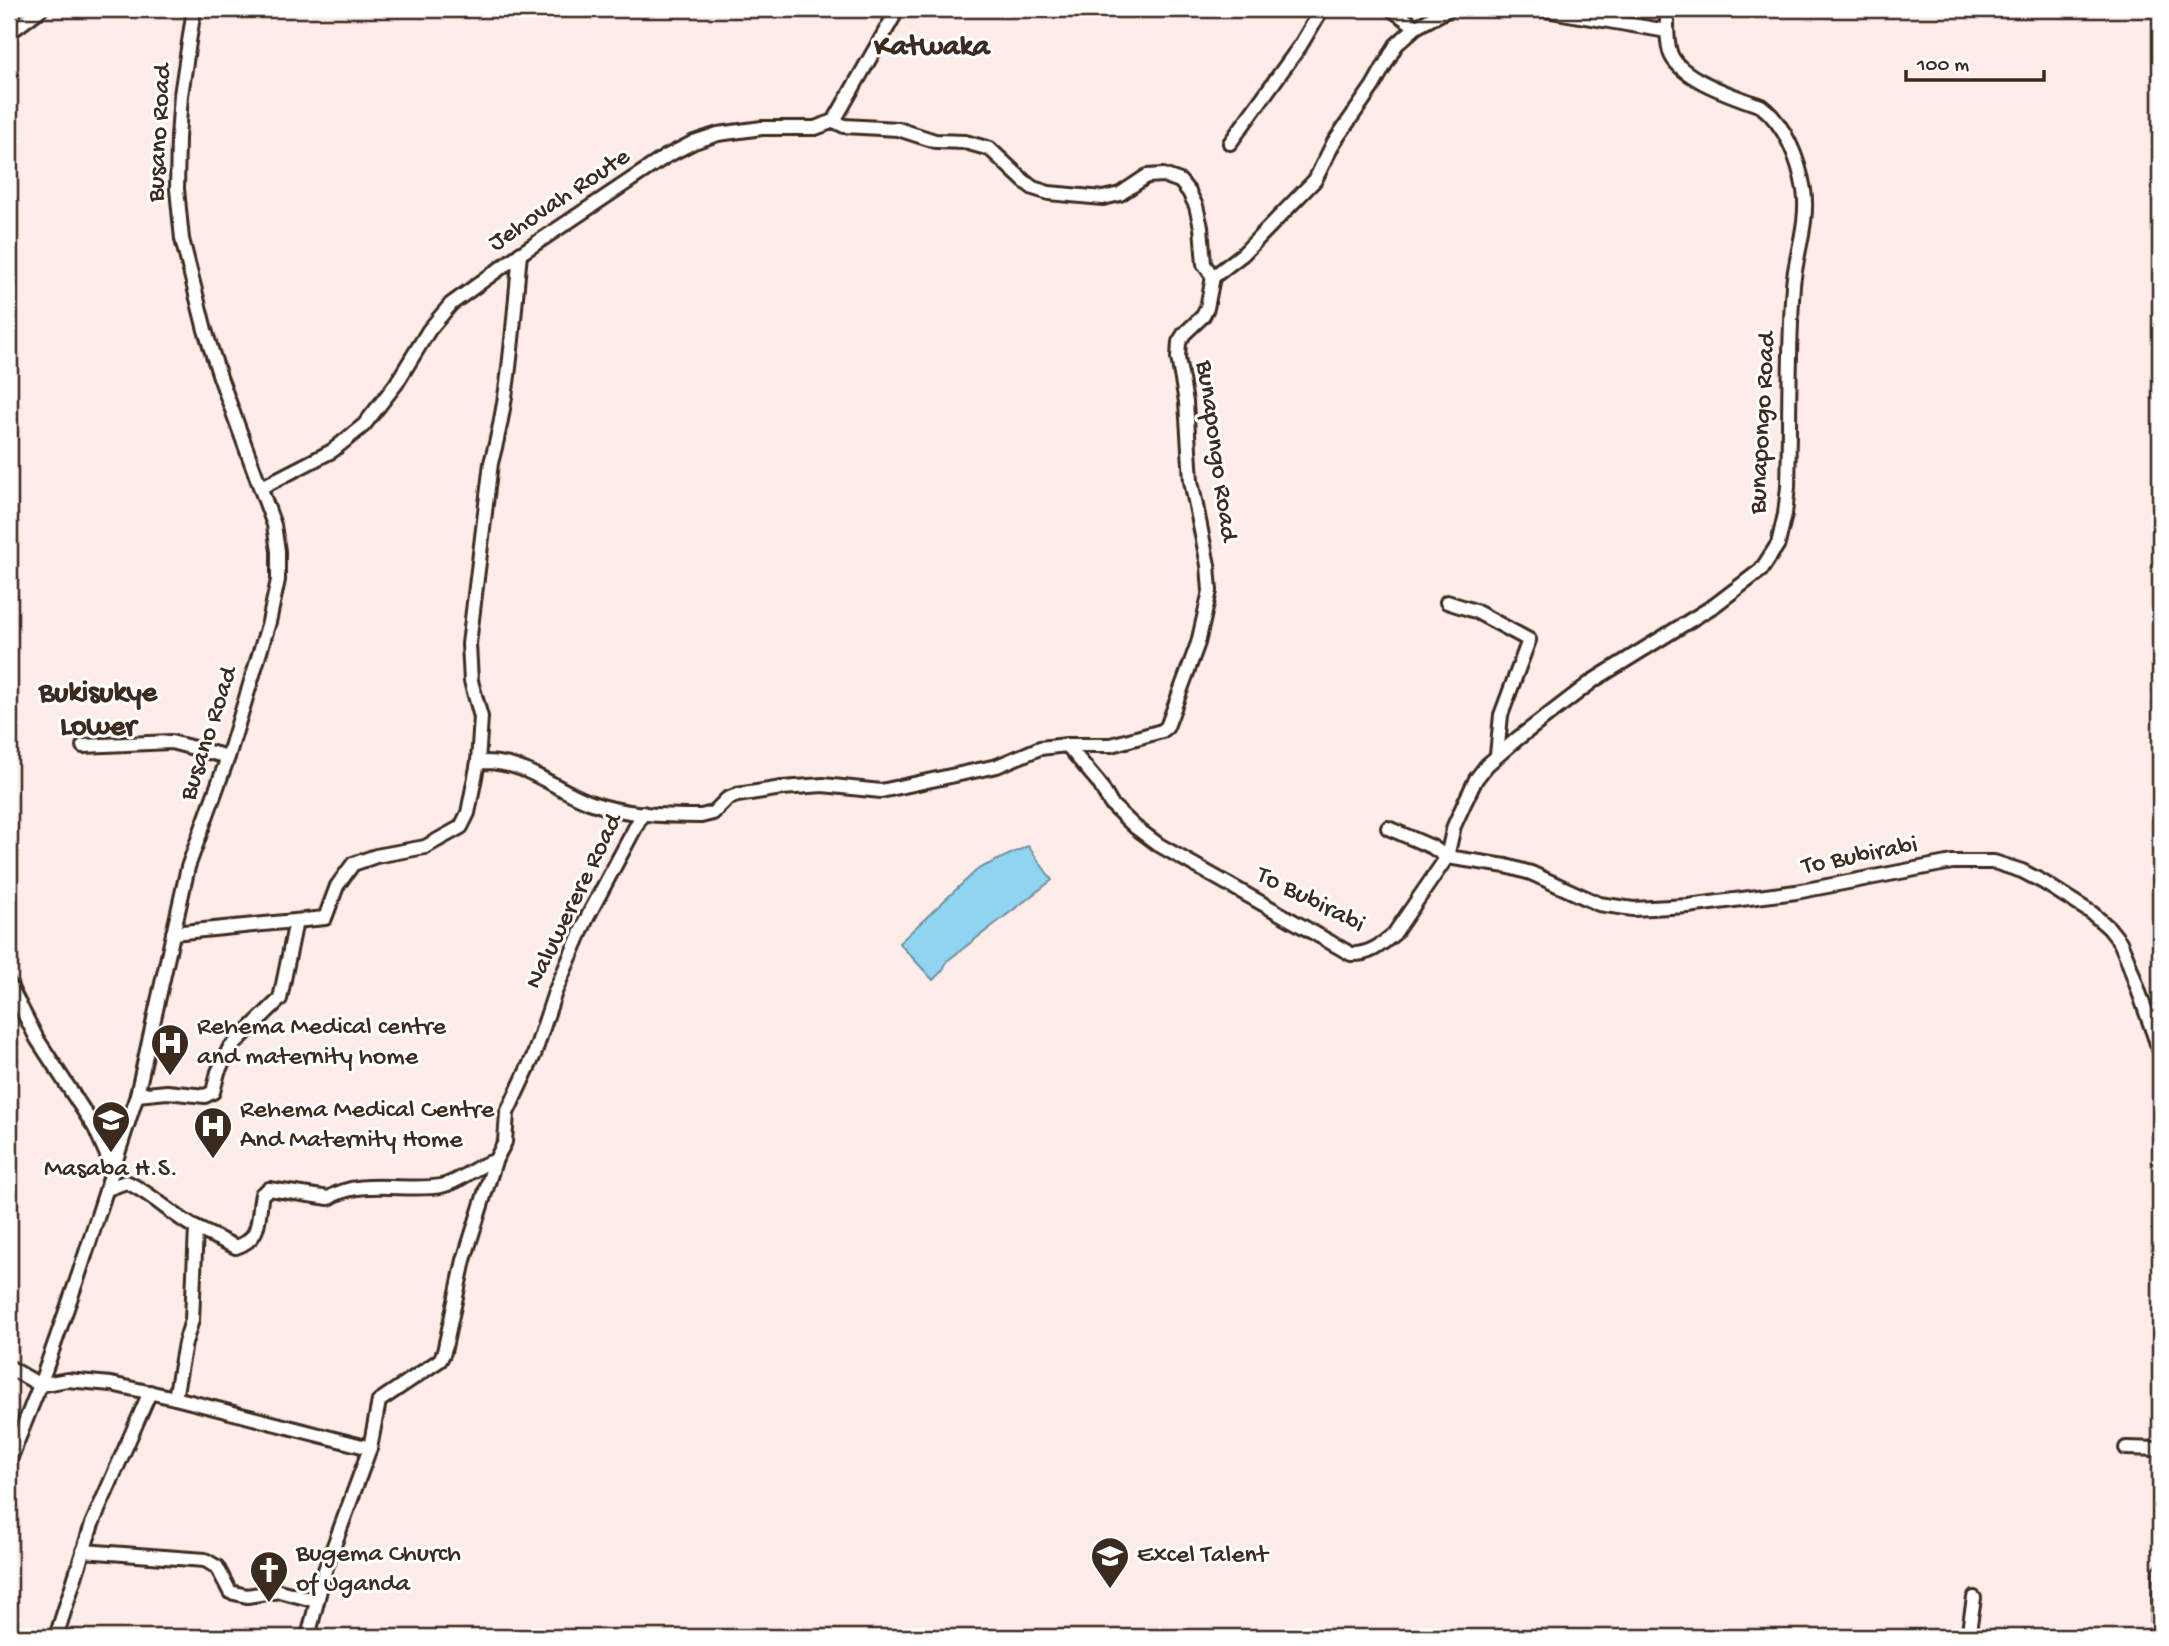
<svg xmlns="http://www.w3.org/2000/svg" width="2169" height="1646" viewBox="0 0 2169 1646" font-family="'Gochi Hand',sans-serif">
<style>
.water{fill:#90d4f2;stroke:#6e909d;stroke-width:2}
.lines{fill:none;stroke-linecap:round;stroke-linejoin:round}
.minor-casing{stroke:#3b2a1e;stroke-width:18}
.minor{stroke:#fff;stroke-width:12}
.labels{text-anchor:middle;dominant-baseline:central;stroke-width:6;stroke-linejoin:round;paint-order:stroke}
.street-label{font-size:26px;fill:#3b2a1e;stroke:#fff}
.poi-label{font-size:26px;fill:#3b2a1e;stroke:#fff;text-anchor:start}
.quarter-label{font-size:30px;font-weight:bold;fill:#3b2a1e;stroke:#fff}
</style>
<rect width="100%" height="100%" fill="#fdece8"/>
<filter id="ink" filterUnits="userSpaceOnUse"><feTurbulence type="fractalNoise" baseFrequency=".0143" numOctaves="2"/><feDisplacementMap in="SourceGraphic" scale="14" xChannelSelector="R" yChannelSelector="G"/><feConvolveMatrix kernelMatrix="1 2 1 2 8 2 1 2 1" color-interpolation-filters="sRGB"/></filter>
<g filter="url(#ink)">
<polygon class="water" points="1028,846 1052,880 947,961 943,970 933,980 899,943 978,869"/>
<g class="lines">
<defs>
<g id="minor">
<polyline points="1391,9 1416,27"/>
<polyline points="1539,9 1667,31"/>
<polyline points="9,33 41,9"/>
<polyline points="834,121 844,126 898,129 935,141 965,142 990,149 1024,181 1033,188 1049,193 1103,198 1120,194 1147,176 1163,175 1180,181 1189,192 1196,206 1201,227 1204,264 1213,277"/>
<polyline points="1230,143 1300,46 1322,9"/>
<polyline points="262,487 332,451 364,425 396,384 429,330 451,304 520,254 665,157 694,142 718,134 762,128 815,128 834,121 898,9"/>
<polyline points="1447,602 1475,611 1529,640 1501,715 1497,755"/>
<polyline points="1067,745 1111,745 1162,731 1167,727 1198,643 1210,591 1208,565 1191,481 1186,402 1178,358 1179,342 1184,334 1203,316 1207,308 1213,277 1243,254 1315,180 1334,142 1373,86 1396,45 1416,27 1449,9"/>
<polyline points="83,746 171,742 228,757"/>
<path d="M 478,762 L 481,717 L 471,681 L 469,644 L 491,463 C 510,396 513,323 520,254"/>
<polyline points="1388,828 1432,847 1447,857"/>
<polyline points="1447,857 1506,866 1531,873 1599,904 1633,909 1688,906 1796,892 1952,862 1994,862 2022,871 2043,882 2092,913 2109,928 2120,942 2127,958 2160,1052"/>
<path d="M 173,933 L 325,918 L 337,886 L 353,864 L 376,856 L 425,847 L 461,827 L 468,813 L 478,762 C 526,760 548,786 589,802 C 624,815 664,816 701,816 L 713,813 L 727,799 L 737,795 L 782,788 L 823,785 L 881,791 L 997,766 L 1040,748 L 1067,745 L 1099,783 L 1111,804 L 1135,827 L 1159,845 L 1351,954 C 1369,955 1381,945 1394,934 L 1447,857 L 1454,826 L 1464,804 L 1476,779 L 1487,765 L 1517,739 L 1594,680 L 1715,605 L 1761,570 L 1778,544 L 1785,514 L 1788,487 C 1790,420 1788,352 1793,285 C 1796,254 1809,220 1804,190 C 1799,160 1785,124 1761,106 C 1737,97 1678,79 1670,52 C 1666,38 1667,23 1667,9"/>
<polyline points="9,984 37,1039 95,1128 113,1169"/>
<polyline points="137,1095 167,1092 205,1096 213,1092 218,1072 229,1049 280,999 296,921"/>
<path d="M 107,1189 L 126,1182 C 152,1193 171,1215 196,1228 L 192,1320 L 185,1343 L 175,1398"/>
<path d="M 196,1228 L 236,1247 C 263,1238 257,1217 262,1194 L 269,1189 L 329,1198 C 358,1178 407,1192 441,1186 C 462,1182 475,1165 495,1161"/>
<polyline points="9,1367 40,1385 67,1380 111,1384 175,1398 370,1448 325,1570 308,1637"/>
<polyline points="370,1448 379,1401 440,1360 444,1352 464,1260 495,1161 505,1142 507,1113 534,1055 555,992 587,918 643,813"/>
<polyline points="2126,1448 2160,1449"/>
<polyline points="9,1462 40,1385 78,1277 137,1095 188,867 228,757 269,622 278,580 278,551 274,525 220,377 205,330 182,239 177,189 178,138 181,95 194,9"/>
<polyline points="83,1551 205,1560 217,1567 230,1592 247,1596 279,1591 317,1601"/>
<polyline points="56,1637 92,1524 150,1392"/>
<polyline points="1968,1637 1974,1598"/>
<polyline points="2158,1637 2160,1572"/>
</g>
</defs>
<use href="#minor" class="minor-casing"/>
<use href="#minor" class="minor"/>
</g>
</g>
<defs>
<symbol id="hospital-pin" viewBox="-11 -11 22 30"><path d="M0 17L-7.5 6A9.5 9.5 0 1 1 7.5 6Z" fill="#3b2a1e" stroke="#fff"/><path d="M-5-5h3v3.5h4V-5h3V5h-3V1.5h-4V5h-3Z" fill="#fff"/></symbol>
<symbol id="school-pin" viewBox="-11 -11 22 30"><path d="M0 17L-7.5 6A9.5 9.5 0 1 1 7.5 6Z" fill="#3b2a1e" stroke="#fff"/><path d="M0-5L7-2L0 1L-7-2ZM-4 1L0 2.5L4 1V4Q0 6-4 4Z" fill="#fff"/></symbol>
<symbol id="church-pin" viewBox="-11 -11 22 30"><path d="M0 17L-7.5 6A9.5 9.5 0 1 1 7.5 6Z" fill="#3b2a1e" stroke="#fff"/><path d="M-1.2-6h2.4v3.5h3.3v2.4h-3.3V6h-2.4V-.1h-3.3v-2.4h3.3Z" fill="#fff"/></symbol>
</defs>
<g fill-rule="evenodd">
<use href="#hospital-pin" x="148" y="1021" width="44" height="60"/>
<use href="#school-pin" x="89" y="1098" width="44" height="60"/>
<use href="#hospital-pin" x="191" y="1104" width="44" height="60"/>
<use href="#school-pin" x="1088" y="1534" width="44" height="60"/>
<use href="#church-pin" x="247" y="1548" width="44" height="60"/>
</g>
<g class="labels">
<g class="street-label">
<text transform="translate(161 133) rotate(-87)">Busano Road</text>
<text transform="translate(560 201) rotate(-34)">Jehovah Route</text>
<text transform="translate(1764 423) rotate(-87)">Bunapongo Road</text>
<text transform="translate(1215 451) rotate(82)">Bunapongo Road</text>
<text transform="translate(210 734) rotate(-72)">Busano Road</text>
<text transform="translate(1860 857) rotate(-11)">To Bubirabi</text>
<text transform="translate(1310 901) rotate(27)">To Bubirabi</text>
<text transform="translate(575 902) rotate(-64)">Naluwerere Road</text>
</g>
<g class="poi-label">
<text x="197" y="1028">Rehema Medical centre<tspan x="197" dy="30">and maternity home</tspan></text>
<text x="240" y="1111">Rehema Medical Centre<tspan x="240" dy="30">And Maternity Home</tspan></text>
<text x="111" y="1170" text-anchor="middle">Masaba H.S.</text>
<text x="296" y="1555">Bugema Church<tspan x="296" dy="30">of Uganda</tspan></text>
<text x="1137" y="1556">Excel Talent</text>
</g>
<g class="quarter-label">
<text x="932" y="48">Katwaka</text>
<text x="98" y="694">Bukisukye<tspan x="98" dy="34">Lower</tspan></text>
</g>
</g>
<rect width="2169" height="1646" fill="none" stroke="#fff" stroke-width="35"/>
<rect x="18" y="18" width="2134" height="1611" fill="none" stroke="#3b2a1e" stroke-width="2.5" filter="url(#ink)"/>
<path d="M1906 70v10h138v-10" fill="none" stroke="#3b2a1e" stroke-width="3.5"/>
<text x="1917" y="70" font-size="21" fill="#3b2a1e" stroke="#ffffff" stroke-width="5" paint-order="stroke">100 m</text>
</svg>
